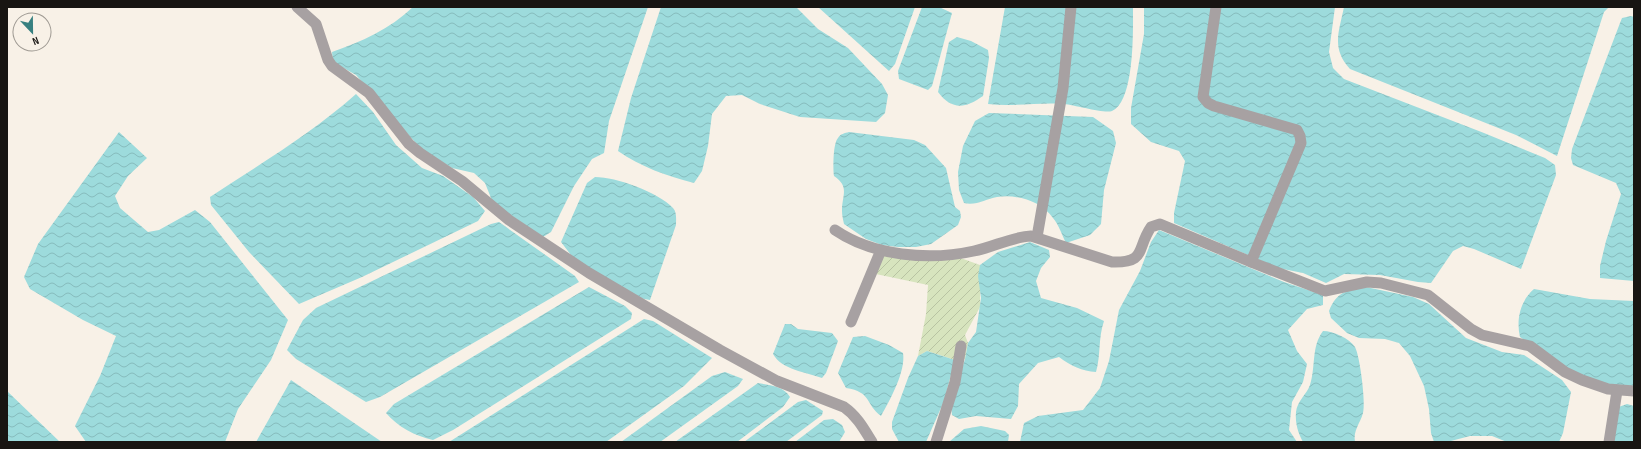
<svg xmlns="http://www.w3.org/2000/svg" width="1641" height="449" viewBox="0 0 1641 449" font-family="'Sofia Sans Condensed',sans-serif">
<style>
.garden{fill:url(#garden-furrows)}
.water{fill:url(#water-waves)}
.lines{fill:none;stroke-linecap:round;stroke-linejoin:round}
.minor{stroke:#a7a1a2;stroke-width:11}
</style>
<defs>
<pattern id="garden-furrows" width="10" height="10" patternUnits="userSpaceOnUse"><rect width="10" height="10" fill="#d7e4be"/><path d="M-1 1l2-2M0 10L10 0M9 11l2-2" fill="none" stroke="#b8c3a2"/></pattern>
<pattern id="water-waves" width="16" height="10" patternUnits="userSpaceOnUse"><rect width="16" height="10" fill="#9ddbdc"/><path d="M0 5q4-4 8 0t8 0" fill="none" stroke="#86bbbc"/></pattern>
</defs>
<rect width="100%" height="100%" fill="#f8f1e7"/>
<polygon class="garden" points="881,250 955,256 980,265 980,307 965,335 968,343 965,359 955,360 927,351 918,356 926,314 928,285 871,273"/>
<g class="water">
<path d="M 413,7 L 648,7 L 609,121 L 604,153 L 592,159 L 574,186 L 551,232 L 543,237 L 493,203 L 485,183 L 474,173 L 452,168 L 421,149 L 356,75 L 333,62 L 332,52 C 361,42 390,29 413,7 Z"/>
<path d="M 661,7 L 796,7 L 818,29 L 848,48 L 882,84 L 888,95 L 885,113 L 876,122 L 800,117 L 760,104 L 742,95 L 726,96 L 712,114 L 708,146 L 702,171 L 694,183 C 667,176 641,167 618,151 L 631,98 Z"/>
<polygon points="818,7 915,7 895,64 889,71"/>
<polygon points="922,7 939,7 952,13 932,86 928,90 899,79 898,71"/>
<path d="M 1005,7 L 1133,7 C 1133,29 1135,101 1112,111 C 1105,114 1075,105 1064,104 C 1039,102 1013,107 988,104 Z"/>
<polygon points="1144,7 1335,7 1329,52 1333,68 1344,79 1484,133 1545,158 1555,165 1556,175 1521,269 1474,249 1463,246 1453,251 1431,283 1418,282 1380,275 1344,274 1326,283 1303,273 1278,268 1174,223 1174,213 1185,161 1179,151 1151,142 1131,124 1131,108 1144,34"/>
<path d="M 1344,7 L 1609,7 L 1604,12 L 1557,156 L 1516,135 L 1350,69 C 1331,48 1339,32 1344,7 Z"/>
<polygon points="1631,16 1634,17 1634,281 1600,278 1600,266 1606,241 1621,194 1616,183 1573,165 1571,158 1572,149 1620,23 1622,18"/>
<path d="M 957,37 L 971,41 L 988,50 L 989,58 L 983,96 C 966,108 952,111 938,92 L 949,42 Z"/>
<path d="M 356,94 L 373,112 L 396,145 L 422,168 L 443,176 L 473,197 L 485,211 L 478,221 L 362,277 L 299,304 L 249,252 L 211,205 L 210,197 C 260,164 311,134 356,94 Z"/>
<path d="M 989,113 L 1093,117 L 1113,131 L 1116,143 L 1104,190 L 1101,224 L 1090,235 L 1066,243 C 1062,235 1059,225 1053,218 C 1041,201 1017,194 997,197 C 986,199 976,206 964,203 L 959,190 L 958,172 L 963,146 L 975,121 Z"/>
<polygon points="119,132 147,158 128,176 115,196 120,208 148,232 159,230 195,210 210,222 288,320 271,360 238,409 225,442 86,442 75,426 100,376 116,336 83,320 30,289 24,277 38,244"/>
<path d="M 849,132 L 914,140 L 925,145 L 946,168 L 955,207 L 960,211 L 961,217 L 958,225 L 931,244 L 916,247 L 898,247 L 882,245 L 866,239 L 844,224 C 843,220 842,215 842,211 C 842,195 850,187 834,176 C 833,168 833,143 838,138 C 840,134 845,133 849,132 Z"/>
<path d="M 595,177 C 616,177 658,192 673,208 C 677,212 676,220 676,225 L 650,300 L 639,298 L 574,259 L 561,242 L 587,183 Z"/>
<polygon points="499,222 575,276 579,282 380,397 366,402 296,359 287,350 303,320 316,308 491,224"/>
<polygon points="1159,230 1284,282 1323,295 1323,305 1307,309 1288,330 1297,351 1307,364 1303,382 1292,402 1289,430 1297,442 1020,442 1024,423 1038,416 1083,410 1100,388 1109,361 1119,310 1140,271 1151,242"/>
<path d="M 1030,242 L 1049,250 L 1050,257 L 1041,268 L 1036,281 L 1041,298 L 1077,308 L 1104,321 C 1098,338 1101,355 1096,372 C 1082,371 1071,366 1059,357 L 1038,363 L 1019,384 L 1018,406 L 1011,419 L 976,416 L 959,419 L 952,415 L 951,405 L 965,359 L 968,343 L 976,332 L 981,298 L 978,276 L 980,265 L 998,252 Z"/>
<path d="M 589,287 L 625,306 L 632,313 L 631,319 L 453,430 L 433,440 C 415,436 398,427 386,413 L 394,404 Z"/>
<path d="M 1366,287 L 1413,297 L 1429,304 L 1466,338 L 1502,352 L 1524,355 L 1562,380 L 1571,392 L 1563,433 L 1559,442 L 1507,442 L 1492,436 L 1470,436 L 1447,442 L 1434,442 L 1431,433 L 1429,409 L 1424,386 L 1410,356 L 1399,343 L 1385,339 L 1359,338 L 1347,333 L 1331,318 L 1329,311 C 1337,291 1346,291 1366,287 Z"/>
<path d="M 1534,289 L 1590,299 L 1634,301 L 1634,387 L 1621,387 L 1578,376 L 1520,337 C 1516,320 1520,301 1534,289 Z"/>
<polygon points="644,319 653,321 712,358 684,386 606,442 449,442"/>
<path d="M 785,324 L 791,324 L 798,329 L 832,333 L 838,341 L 826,373 L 822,378 C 806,372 782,370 773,354 Z"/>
<path d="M 1323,331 C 1333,331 1349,338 1355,347 C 1360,356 1366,404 1363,413 C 1360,424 1353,430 1355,442 L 1303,442 C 1298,433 1295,423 1296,412 C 1297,401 1307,394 1310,385 C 1316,366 1311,347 1323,331 Z"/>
<path d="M 865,336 L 889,345 L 903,353 C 906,371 890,400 881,416 C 865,404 872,392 846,388 L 838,373 L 853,337 Z"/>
<polygon points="927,351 955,360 944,401 926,442 899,442 892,429 892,422 908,378 918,356"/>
<polygon points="725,372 743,379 738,386 660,442 621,442 712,376"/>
<polygon points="291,380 382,442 256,442"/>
<path d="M 758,383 C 770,385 784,386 790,397 L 783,407 L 737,442 L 675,442 Z"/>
<polygon points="7,391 60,442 7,442"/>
<polygon points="806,400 823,411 822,415 786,442 744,442 798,402"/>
<polygon points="1627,404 1634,406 1634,442 1609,442 1613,409"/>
<polygon points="833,419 842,425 845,432 839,442 795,442 824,420"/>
<polygon points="981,426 1005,431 1009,435 1008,442 949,442 964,429"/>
</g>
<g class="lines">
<g class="minor">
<path d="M 297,7 L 316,24 L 328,60 L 332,66 L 369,93 L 409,144 L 420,153 L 462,181 L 509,220 L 589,273 L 720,350 L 777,381 L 844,407 C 857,416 864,429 872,442"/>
<polyline points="1216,7 1203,97 1208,103 1214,106 1297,130 1300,136 1301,143 1251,262"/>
<path d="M 835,230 C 873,256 929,261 974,251 C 994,247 1011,237 1031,236 L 1112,262 C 1147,263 1136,249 1151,227 L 1160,224 L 1251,262 L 1325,291 L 1367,282 L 1381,283 L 1428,295 L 1471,329 L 1482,335 L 1530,346 L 1565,372 L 1582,380 L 1608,389 L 1634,391"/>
<polyline points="1037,237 1063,88 1071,7"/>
<polyline points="851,322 881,250"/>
<polyline points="936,442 955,382 961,346"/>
<polyline points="1609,442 1617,391"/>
</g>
</g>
<rect width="1641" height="449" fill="none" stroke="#181512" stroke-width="16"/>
<g transform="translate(32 32) rotate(158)"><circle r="19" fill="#f8f1e7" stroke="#9e9992"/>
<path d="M0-3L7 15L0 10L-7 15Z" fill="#378080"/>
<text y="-6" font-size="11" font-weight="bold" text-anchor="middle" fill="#181512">N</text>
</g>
</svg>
